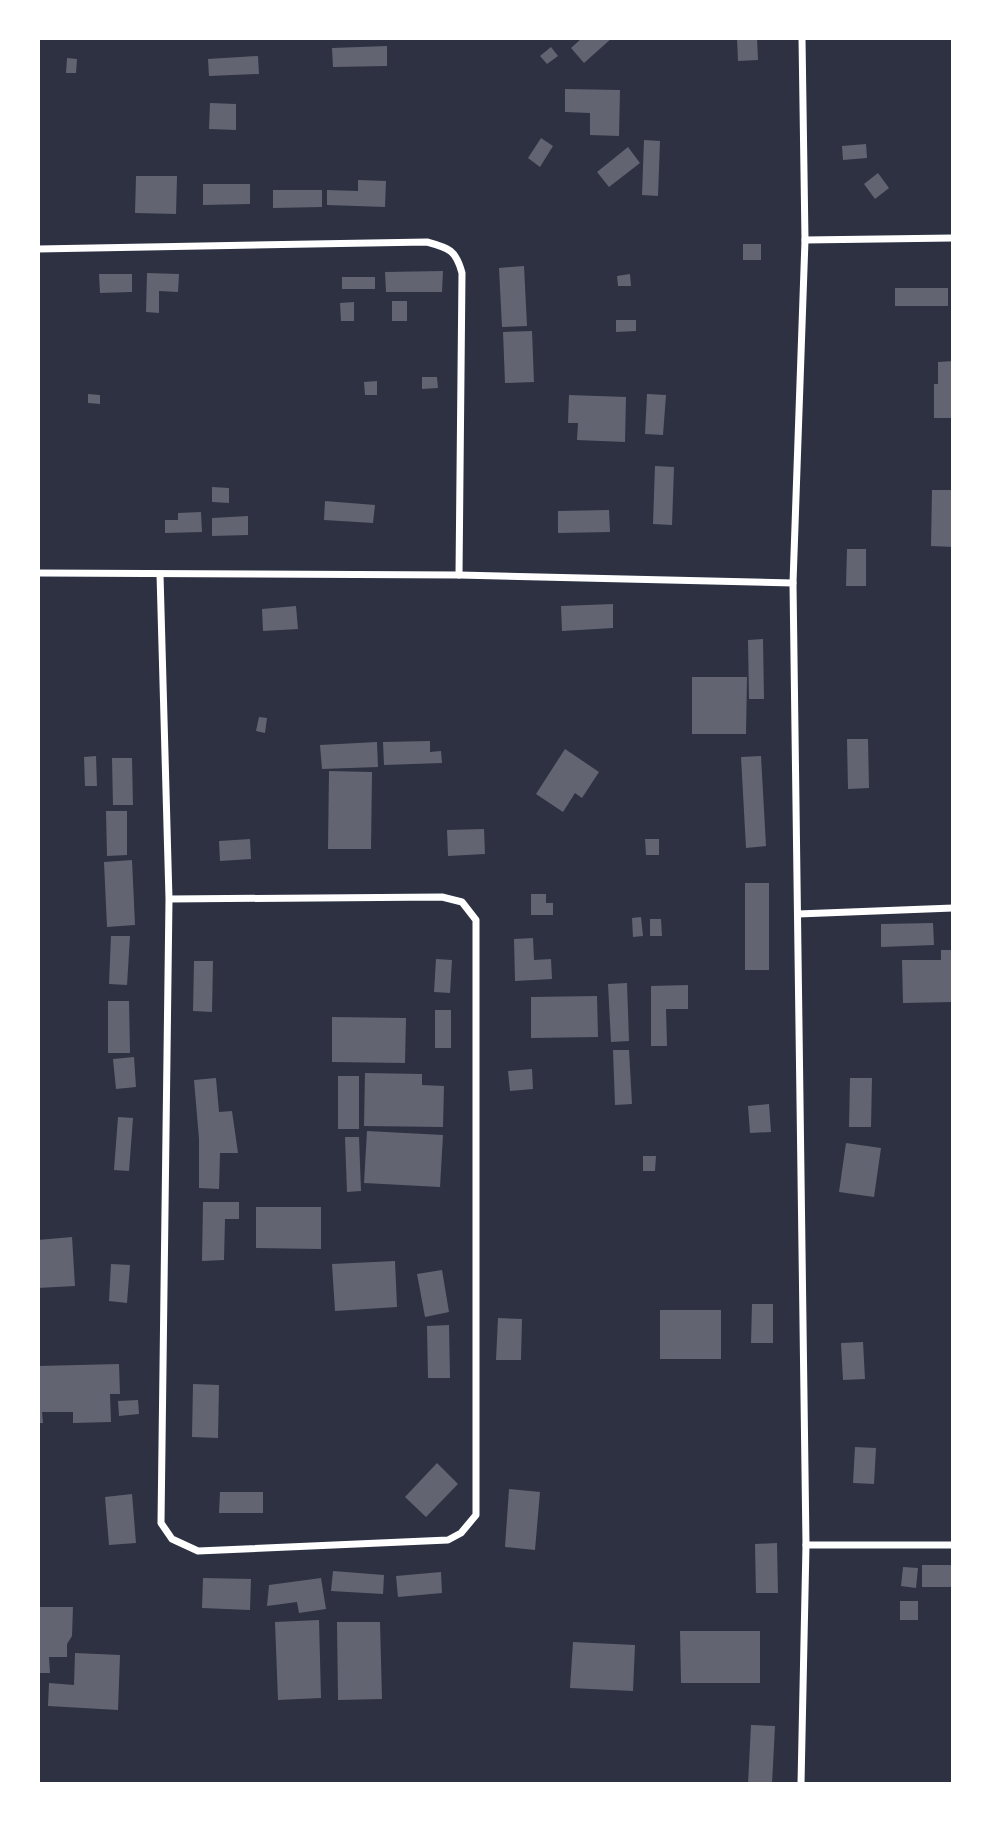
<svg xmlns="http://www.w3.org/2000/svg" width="991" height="1822" viewBox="0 0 991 1822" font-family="Overpass,sans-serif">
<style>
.building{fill:#626471}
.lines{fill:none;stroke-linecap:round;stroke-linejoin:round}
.minor{stroke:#fff;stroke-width:7}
</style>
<rect width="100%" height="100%" fill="#2d3142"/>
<g class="building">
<polygon points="582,38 612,38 584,63 571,48"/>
<polygon points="737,38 757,38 758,60 738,61"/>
<polygon points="387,46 387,66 333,67 332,48"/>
<polygon points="551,47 558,56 547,64 540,56"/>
<polygon points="258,56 259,74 209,76 208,59"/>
<polygon points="67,58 77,59 76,73 66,73"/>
<polygon points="565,89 620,90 619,136 590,135 590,113 565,112"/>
<polygon points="210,103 236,104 236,130 209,129"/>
<polygon points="541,138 553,146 540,167 528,158"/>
<polygon points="644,140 660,141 658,196 642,195"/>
<polygon points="866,144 867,158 843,160 842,146"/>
<polygon points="628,147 640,163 609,187 597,172"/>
<polygon points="878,173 889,188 875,199 864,184"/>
<polygon points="136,176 177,176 176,214 135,213"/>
<polygon points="358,180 386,181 385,207 327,205 327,190 358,191"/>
<polygon points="203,184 250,184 250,204 203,205"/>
<polygon points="273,190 322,190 322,207 273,208"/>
<rect x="743" y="244" width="18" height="16"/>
<polygon points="524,266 527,326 502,327 499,268"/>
<polygon points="443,271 442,292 386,292 385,272"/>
<polygon points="147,273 179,274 178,292 159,291 159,313 146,312"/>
<polygon points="99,274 132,274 132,292 100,293"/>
<polygon points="630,274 631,286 618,286 617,276"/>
<rect x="342" y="277" width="33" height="12"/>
<rect x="895" y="288" width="53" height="18"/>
<rect x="392" y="301" width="15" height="20"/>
<polygon points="354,302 354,321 341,321 340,303"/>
<polygon points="616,320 636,320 636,331 616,332"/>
<polygon points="532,331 534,382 505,383 503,332"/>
<polygon points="953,361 953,418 934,418 934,384 938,384 938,362"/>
<polygon points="422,377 437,377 438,388 422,389"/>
<polygon points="377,381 377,395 365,395 364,382"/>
<polygon points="88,394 100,395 100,404 88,403"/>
<polygon points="647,394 666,395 663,435 645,434"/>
<polygon points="569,395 626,397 625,442 577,440 578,423 568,423"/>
<polygon points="655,466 674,467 672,525 653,524"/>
<polygon points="212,487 229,488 229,503 212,502"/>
<polygon points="932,490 953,490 953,547 931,546"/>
<polygon points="325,501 375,505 373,523 324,520"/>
<polygon points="609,510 610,532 558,533 558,511"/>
<polygon points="201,512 202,532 165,533 165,520 178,520 178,513"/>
<polygon points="248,516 248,535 212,536 212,518"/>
<polygon points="847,549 866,549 866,586 846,586"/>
<polygon points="613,604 613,628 562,631 561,606"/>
<polygon points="296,606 298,629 263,631 262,609"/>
<polygon points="763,639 764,699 749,699 748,640"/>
<polygon points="692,677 747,677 746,734 692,734"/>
<polygon points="259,717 267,718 265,733 256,731"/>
<polygon points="847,739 868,739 869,788 848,789"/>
<polygon points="430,741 430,752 441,751 442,763 384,765 383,742"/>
<polygon points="377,742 378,767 322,769 320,745"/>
<polygon points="565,749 599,772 582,798 575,793 563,812 536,794"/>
<polygon points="96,756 97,786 85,786 84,757"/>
<polygon points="761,756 766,846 746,848 741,757"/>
<polygon points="112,758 132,758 133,805 113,805"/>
<polygon points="329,771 372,772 371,849 328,849"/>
<polygon points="106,811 127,811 127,855 107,856"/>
<polygon points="484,829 485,854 448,856 447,830"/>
<polygon points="250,839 251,859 220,861 219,841"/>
<polygon points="645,839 659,839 659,855 646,855"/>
<polygon points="132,860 135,925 107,927 104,862"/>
<rect x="745" y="883" width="24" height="87"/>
<polygon points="531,894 546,894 546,903 553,903 553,915 531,915"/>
<polygon points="641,917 643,936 633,937 632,918"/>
<polygon points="650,919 661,919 662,936 650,936"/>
<polygon points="933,923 934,945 881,947 881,924"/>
<polygon points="111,936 130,936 127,985 109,984"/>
<polygon points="533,938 534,960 551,959 552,979 515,981 514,939"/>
<polygon points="941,950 953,950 953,1002 903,1003 902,960 941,960"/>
<polygon points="436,959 452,960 450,993 434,992"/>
<polygon points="194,961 213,961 212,1012 193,1011"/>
<polygon points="627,983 629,1041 611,1042 608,984"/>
<polygon points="688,985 688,1009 666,1009 667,1046 651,1046 651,986"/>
<polygon points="597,996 598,1037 531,1038 531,997"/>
<polygon points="108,1001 129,1001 130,1053 108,1053"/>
<rect x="435" y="1010" width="16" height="38"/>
<polygon points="332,1017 406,1018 405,1063 332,1062"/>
<polygon points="613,1050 629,1050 632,1104 615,1105"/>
<polygon points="134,1057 136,1087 116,1089 113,1059"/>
<polygon points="532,1069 533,1089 510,1091 508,1071"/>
<polygon points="365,1073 422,1074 422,1085 444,1086 443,1127 364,1126"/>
<rect x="338" y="1076" width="21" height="53"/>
<polygon points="216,1078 219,1112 232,1111 238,1153 220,1153 219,1189 199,1188 199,1139 194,1080"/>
<polygon points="850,1078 872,1078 871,1127 849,1127"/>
<polygon points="769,1104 771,1132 750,1133 748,1106"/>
<polygon points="118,1117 133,1118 129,1171 114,1170"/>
<polygon points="367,1131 443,1135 440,1187 364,1183"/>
<polygon points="345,1137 359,1137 361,1191 347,1192"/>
<polygon points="846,1143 881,1148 874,1197 839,1192"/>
<polygon points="643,1156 656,1156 655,1171 643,1171"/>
<polygon points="203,1202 239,1202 239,1219 225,1219 224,1260 202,1261"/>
<polygon points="256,1207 321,1207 321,1249 256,1248"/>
<polygon points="72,1237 75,1286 38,1288 38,1240"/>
<polygon points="395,1261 397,1307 335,1311 332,1264"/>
<polygon points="111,1264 130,1265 127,1303 109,1301"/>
<polygon points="442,1270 449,1312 425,1317 417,1274"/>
<polygon points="752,1304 773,1304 773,1343 751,1343"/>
<rect x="660" y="1310" width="61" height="49"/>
<polygon points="498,1318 522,1319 521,1360 496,1360"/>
<polygon points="449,1325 450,1378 428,1378 427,1326"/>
<polygon points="863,1342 865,1379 843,1380 841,1343"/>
<polygon points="119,1364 120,1394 110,1394 111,1422 73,1423 73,1412 42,1412 43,1423 38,1423 38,1366"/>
<polygon points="193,1384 219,1385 218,1438 192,1437"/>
<polygon points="138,1400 139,1414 119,1416 118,1401"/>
<polygon points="855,1447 876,1448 874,1484 853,1483"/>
<polygon points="437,1463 458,1484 426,1517 405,1497"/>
<polygon points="509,1489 540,1492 535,1550 505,1547"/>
<polygon points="220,1492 263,1492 263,1513 219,1513"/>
<polygon points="132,1494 136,1543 109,1545 105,1497"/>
<polygon points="777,1543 778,1593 756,1593 755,1544"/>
<rect x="922" y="1565" width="31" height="22"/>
<polygon points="903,1567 918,1568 916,1588 901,1586"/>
<polygon points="333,1571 384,1575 383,1594 331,1591"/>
<polygon points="441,1572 442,1593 398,1597 396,1576"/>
<polygon points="203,1578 251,1579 250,1610 202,1608"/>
<polygon points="321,1578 326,1609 299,1613 297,1602 267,1606 269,1585"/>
<rect x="900" y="1601" width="18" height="19"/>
<polygon points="38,1607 73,1607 72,1636 67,1644 67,1657 49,1657 50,1673 38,1673"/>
<polygon points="319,1620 321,1698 278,1700 275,1622"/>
<polygon points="337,1622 380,1622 382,1699 338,1700"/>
<polygon points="680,1631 760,1631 760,1683 681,1683"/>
<polygon points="573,1642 635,1645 633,1691 570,1688"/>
<polygon points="75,1653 120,1655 118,1710 48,1706 49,1683 74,1685"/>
<polygon points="751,1725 775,1726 772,1784 748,1784"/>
</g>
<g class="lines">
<g class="minor">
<polyline points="805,240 953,238"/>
<path d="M 38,249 L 427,242 C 449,248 456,250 462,273 L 459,575"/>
<polyline points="38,573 459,575 793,583"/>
<polyline points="160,574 169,899 161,1523 172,1539 198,1551 448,1540 461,1533 476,1515 476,920 462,902 442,897 169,899"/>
<polyline points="798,914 953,908"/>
<polyline points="806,1545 953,1545"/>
<polyline points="801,1784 806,1545 793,583 805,240 802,38"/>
</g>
</g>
<rect width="991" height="1822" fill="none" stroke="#ffffff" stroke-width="80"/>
</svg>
